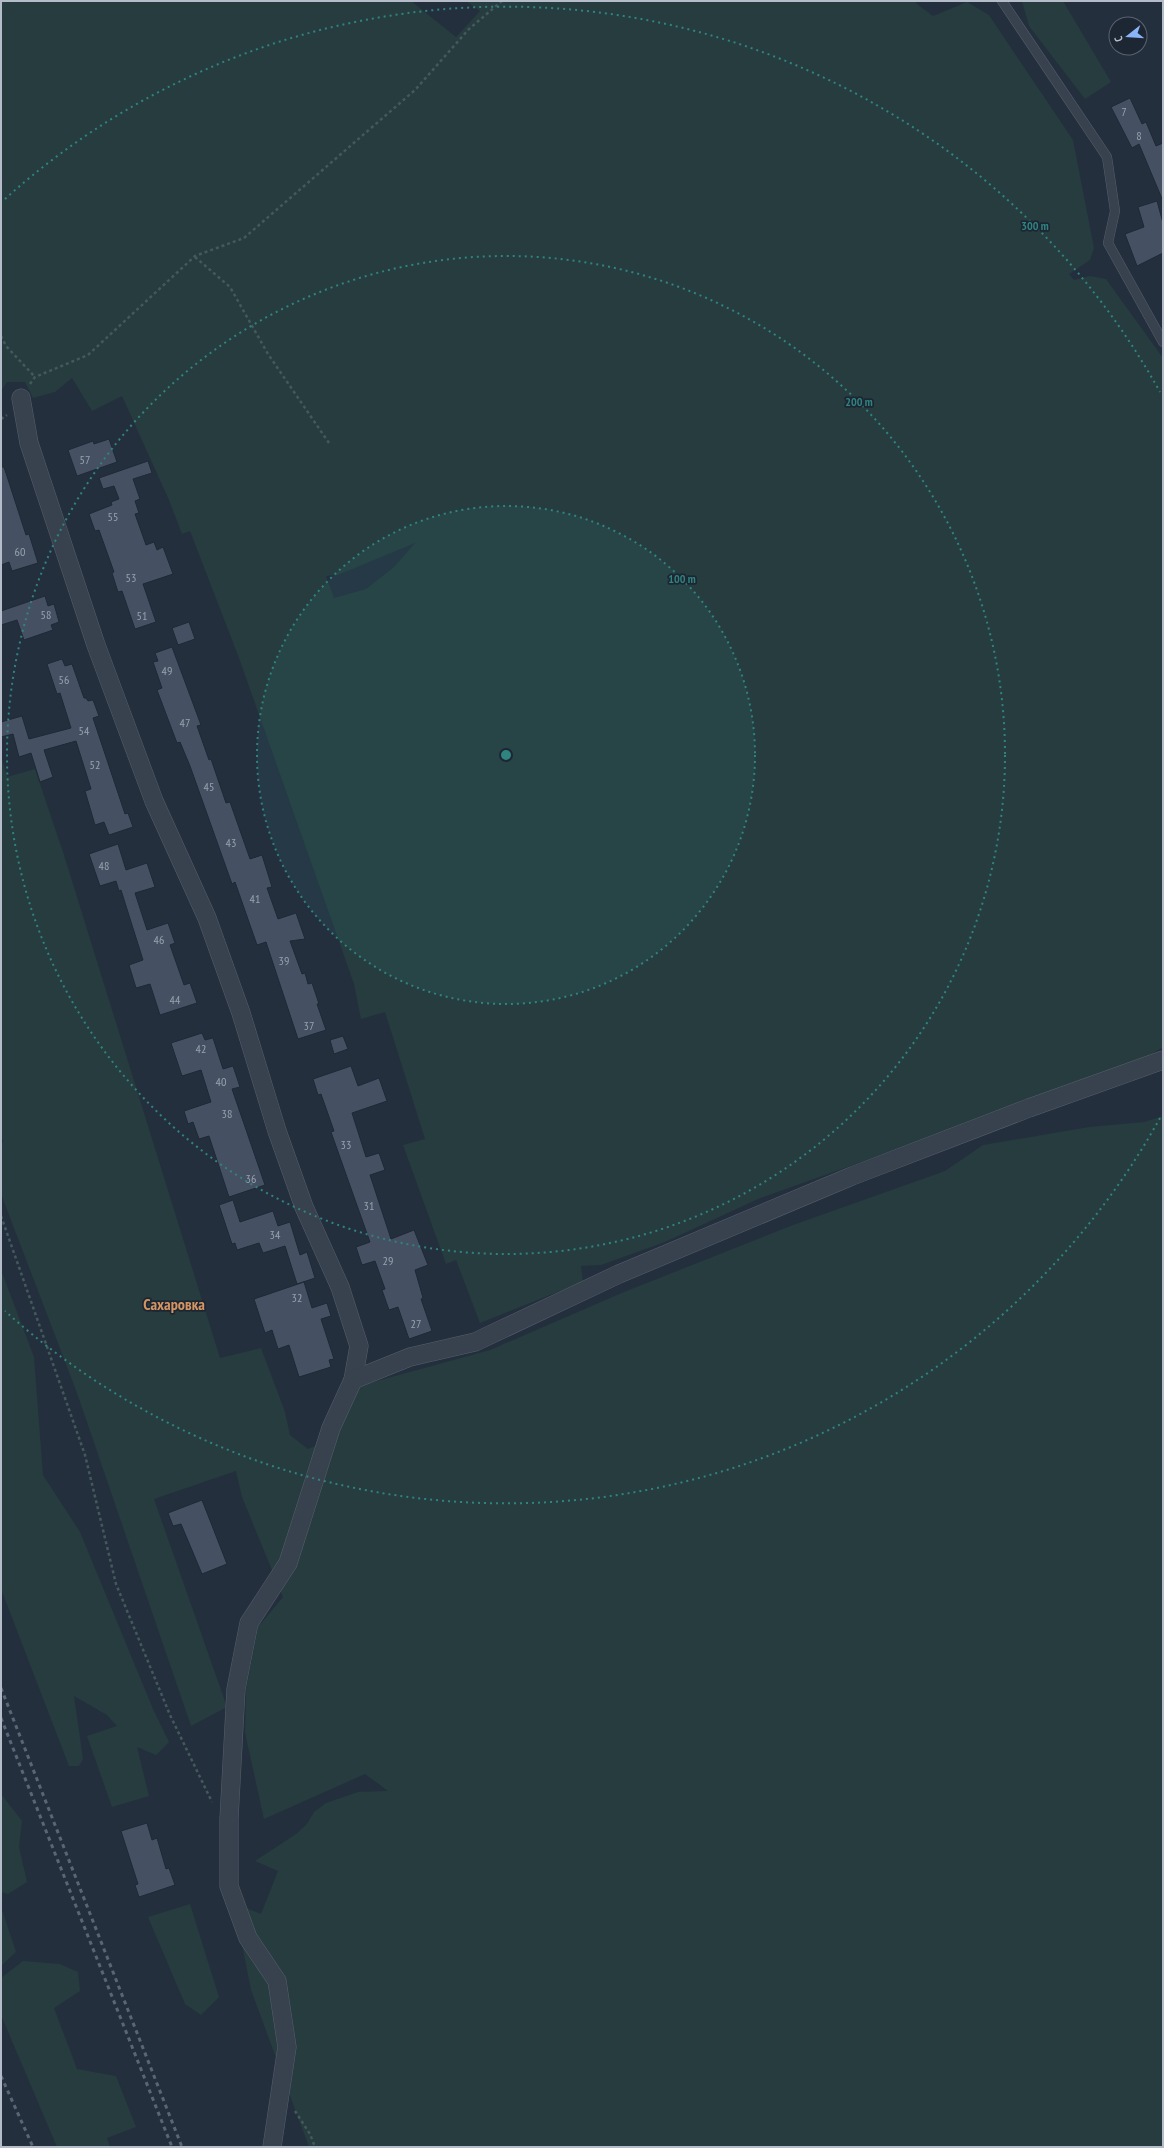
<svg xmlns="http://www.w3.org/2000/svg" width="1164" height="2148" viewBox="0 0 1164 2148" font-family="'PT Sans Narrow',sans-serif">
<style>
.green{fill:#263c3f;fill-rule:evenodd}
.building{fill:#455162;stroke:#1f2835}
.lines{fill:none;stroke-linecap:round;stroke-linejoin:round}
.service-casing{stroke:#565f6c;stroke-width:10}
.minor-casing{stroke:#565f6c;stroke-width:19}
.path{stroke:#44595c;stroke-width:2.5;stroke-dasharray:3 3;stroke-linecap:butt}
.service{stroke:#38414e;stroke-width:9}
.minor{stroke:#38414e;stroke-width:18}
.rail{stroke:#5a6575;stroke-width:3;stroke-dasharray:4 4;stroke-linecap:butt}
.ring{fill:none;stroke:#308480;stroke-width:2;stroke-dasharray:2 4}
.labels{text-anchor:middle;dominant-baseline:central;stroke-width:3.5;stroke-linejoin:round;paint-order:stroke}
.number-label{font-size:12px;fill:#98a1af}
.quarter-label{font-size:16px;font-weight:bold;fill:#d59563;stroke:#1d2633}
.centre{fill:#308480;stroke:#1d2633;stroke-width:2}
.ring-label{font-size:12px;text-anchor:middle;font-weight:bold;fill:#308480;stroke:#1d2633;stroke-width:3.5;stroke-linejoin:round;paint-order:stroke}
</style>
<rect width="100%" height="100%" fill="#242f3e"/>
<g class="green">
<path d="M 1,1 L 411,1 L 456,37 L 480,11 L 466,1 L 915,1 L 917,4 L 933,16 L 967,2 L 989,15 L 1073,140 L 1094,248 L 1090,260 L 1069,274 L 1074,280 L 1090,276 L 1106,279 L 1163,358 L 1163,1047 L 1134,1065 L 758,1199 L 665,1242 L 601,1265 L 581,1266 L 583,1282 L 480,1323 L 456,1260 L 446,1264 L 403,1145 L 425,1139 L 385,1012 L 361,1019 L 354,984 L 239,658 L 190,531 L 182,534 L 169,500 L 122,396 L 92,411 L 72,378 L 55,392 L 33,398 L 25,382 L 7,382 L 1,391 ZM 415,543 L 394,567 L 366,589 L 334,598 L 326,576 L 338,575 Z"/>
<polygon points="1022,1 1063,1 1111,82 1085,99 1029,26"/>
<polygon points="1,755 7,777 35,769 64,855 220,1358 261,1348 285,1412 290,1435 308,1449 335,1437 355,1387 490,1350 624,1292 793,1225 945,1171 983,1145 1089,1127 1144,1122 1163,1116 1163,2147 309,2147 251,1990 237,1919 237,1904 261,1914 278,1871 255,1861 296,1834 307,1824 314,1812 326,1803 358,1792 388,1791 365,1774 264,1819 245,1733 246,1689 258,1627 283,1597 242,1497 236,1471 154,1499 227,1707 191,1726 77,1393 1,1194 1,1144 3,1142 1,1134"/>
<polygon points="1,1270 34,1357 43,1475 80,1532 153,1709 169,1742 156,1755 137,1747 149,1796 112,1807 87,1736 117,1726 107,1715 74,1696 83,1759 79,1766 69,1766 1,1589"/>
<polygon points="1,1794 22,1821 19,1847 27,1882 8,1894 1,1892"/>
<polygon points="190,1904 219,1997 201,2015 185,2004 148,1917"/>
<polygon points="1,1907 16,1952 1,1966"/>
<polygon points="23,1961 60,1964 78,1972 80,1991 54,2008 77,2069 116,2076 136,2127 107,2138 110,2147 57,2147 1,2015 1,1978"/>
</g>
<g class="building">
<polygon points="1130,98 1142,124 1146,122 1156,146 1163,143 1163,201 1139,144 1132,148 1111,107"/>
<polygon points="1157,201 1163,223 1163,253 1137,266 1125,234 1144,227 1138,207"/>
<polygon points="109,439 117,462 77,476 68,450 93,441 94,444"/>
<polygon points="148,461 152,473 133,479 140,499 135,501 139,513 135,514 146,545 154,542 157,550 163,547 173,574 143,584 156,622 135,629 122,591 118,592 112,573 114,572 99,530 95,531 89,514 112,505 111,502 119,499 114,486 103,489 99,478"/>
<polygon points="1,467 4,467 26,535 29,534 38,563 12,571 9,562 1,565"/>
<polygon points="45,596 48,606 54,604 59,622 51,625 53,630 24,640 17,620 1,625 1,611"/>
<polygon points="189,622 195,639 178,645 172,628"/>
<polygon points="172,647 201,725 197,726 209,760 211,759 226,803 230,802 250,859 262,855 272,887 267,888 278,919 296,913 305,939 290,941 302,974 305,973 308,984 312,983 319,1004 317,1004 326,1030 298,1039 266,942 257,945 235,882 232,884 190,766 180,742 177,743 157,690 162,688 153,662 158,661 155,653"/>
<polygon points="62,659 65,666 72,664 84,698 86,698 88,701 93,700 99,716 93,718 125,814 128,813 133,827 109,835 104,822 95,825 85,791 91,789 76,741 44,750 53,777 40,782 31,753 19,757 13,734 1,737 1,722 22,716 29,739 71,728 60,693 57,694 47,664"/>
<polygon points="118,844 126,870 147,863 155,887 135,893 147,930 168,923 175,943 170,945 184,985 190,983 197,1003 160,1015 150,984 136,988 129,965 143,960 121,890 119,891 116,881 100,886 89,854"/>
<polygon points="202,1033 205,1040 213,1038 223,1069 233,1066 240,1087 232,1089 265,1185 229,1197 209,1136 199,1139 193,1122 188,1124 184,1111 211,1102 201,1070 182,1076 171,1043"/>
<polygon points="343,1036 348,1049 334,1054 330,1040"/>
<polygon points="351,1066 358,1086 379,1078 387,1101 352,1113 366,1157 379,1153 385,1170 370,1175 391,1239 414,1230 428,1265 415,1270 423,1298 421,1299 432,1331 409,1339 398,1307 389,1310 382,1290 385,1289 375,1261 362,1265 356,1247 370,1242 331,1132 334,1131 321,1094 318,1095 313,1079"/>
<polygon points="233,1200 240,1222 273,1211 278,1226 290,1222 300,1255 307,1252 315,1278 297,1284 285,1246 263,1253 259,1243 237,1250 235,1243 232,1244 219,1205"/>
<polygon points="304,1282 312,1308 327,1303 331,1316 321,1319 334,1359 329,1360 331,1367 299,1377 289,1345 278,1349 272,1330 265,1333 254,1299"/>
<polygon points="202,1500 227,1564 202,1574 181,1524 173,1526 168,1513"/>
<polygon points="147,1823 152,1840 157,1838 166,1869 169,1868 175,1885 139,1897 135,1885 138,1884 121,1831"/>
</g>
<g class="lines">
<defs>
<polyline id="service" points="1002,1 1107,157 1115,211 1108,243 1163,342"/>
<g id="minor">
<polyline points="21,398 29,443 96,645 154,801 207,918 241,1013 277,1131 304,1207 340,1287 359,1346 353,1380"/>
<polyline points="272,2147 287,2047 277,1981 248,1938 229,1886 229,1819 236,1689 249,1623 288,1563 331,1428 353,1380 410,1357 475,1342 619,1274 852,1176 1029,1108 1163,1060"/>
</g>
</defs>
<use href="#service" class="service-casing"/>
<use href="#minor" class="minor-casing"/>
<g class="path">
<polyline points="195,257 230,287 268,354 329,443"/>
<polyline points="1,336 6,346 35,377"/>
<polyline points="30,384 35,377 88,355 195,256 244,238 415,90 469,29 502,1"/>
<polyline points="1,419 7,415"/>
<polyline points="1,1216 85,1455 116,1584 170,1715 212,1802"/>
<polyline points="295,2111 310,2134 315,2147"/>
</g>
<use href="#service" class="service"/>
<use href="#minor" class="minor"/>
<g class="rail">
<polyline points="1,1688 182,2147"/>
<polyline points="1,1718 172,2147"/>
<polyline points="1,2076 33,2147"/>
</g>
</g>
<circle cx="506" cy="755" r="249" fill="#308480" fill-opacity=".12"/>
<g class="ring">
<circle cx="506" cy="755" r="249"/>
<circle cx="506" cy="755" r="499"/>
<path d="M1160 1118A748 748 0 0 1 5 1311M5 199A748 748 0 0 1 1160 392"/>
</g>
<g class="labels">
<g class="number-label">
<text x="1124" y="111">7</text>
<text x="1139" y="135">8</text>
<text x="85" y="459">57</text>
<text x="113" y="516">55</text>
<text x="20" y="551">60</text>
<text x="131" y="577">53</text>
<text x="46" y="614">58</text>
<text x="142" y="615">51</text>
<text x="167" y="670">49</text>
<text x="64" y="679">56</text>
<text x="185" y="722">47</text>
<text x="84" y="730">54</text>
<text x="95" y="764">52</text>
<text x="209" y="786">45</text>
<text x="231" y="842">43</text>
<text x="104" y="865">48</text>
<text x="255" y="898">41</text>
<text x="159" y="939">46</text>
<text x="284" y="960">39</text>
<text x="175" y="999">44</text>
<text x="309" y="1025">37</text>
<text x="201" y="1048">42</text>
<text x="221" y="1081">40</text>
<text x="227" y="1113">38</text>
<text x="346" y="1144">33</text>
<text x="251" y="1178">36</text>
<text x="369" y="1205">31</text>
<text x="275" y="1234">34</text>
<text x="388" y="1260">29</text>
<text x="297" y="1297">32</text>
<text x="416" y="1323">27</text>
</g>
<g class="quarter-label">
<text x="174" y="1304">Сахаровка</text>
</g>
</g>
<circle cx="506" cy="755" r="6" class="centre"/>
<g class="ring-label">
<text x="1035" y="230">300 m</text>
<text x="859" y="406">200 m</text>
<text x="682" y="583">100 m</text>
</g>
<rect width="1164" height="2148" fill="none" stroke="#b4bcc9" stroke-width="4"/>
<g transform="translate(1128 36) rotate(253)"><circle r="19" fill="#1d2633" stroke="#59626f"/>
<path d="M0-3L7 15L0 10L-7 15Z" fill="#8ab4f8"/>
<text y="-6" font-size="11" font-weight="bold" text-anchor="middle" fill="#b4bcc9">С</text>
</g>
</svg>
